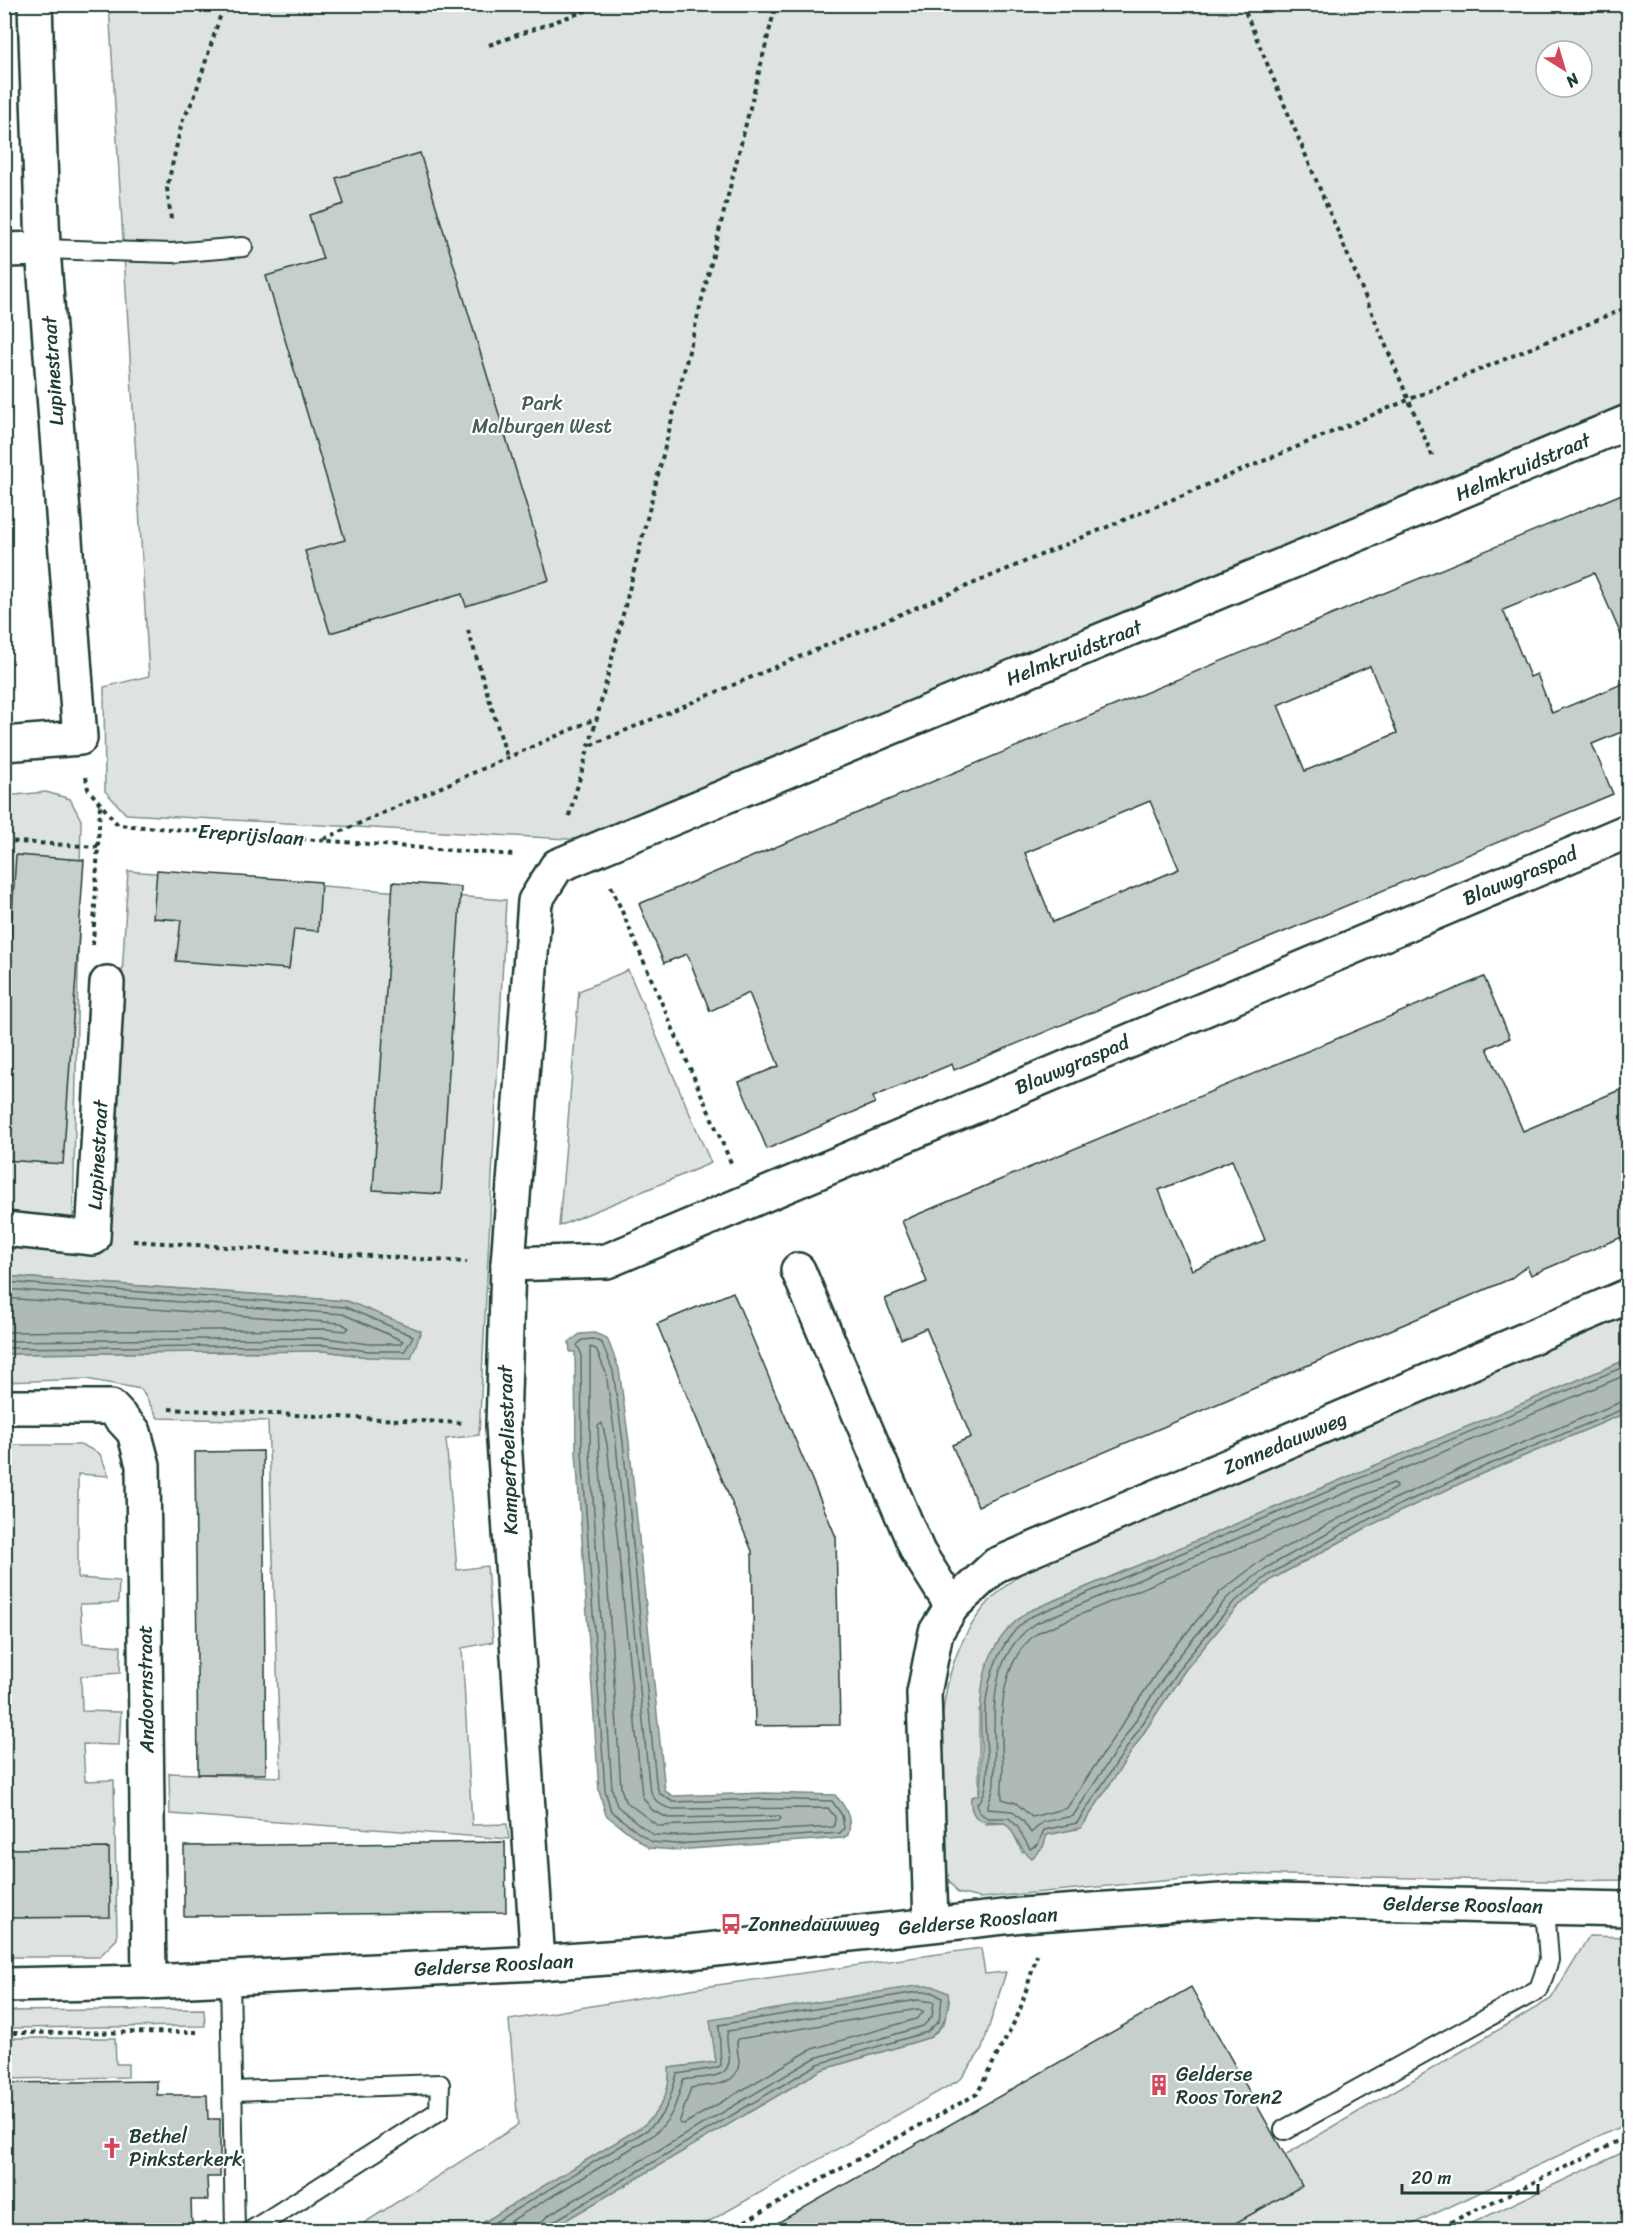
<svg xmlns="http://www.w3.org/2000/svg" width="1633" height="2235" viewBox="0 0 1633 2235" font-family="Sriracha,sans-serif">
<style>
.green{fill:#dee3e2;stroke:#7e908b;stroke-width:1.5;fill-rule:evenodd}
.water{fill:#afbab7;stroke:#758883;stroke-width:1.5}
.lines{fill:none;stroke-linecap:round;stroke-linejoin:round}
.shore{stroke:#596f68;stroke-width:1.5}
.building{fill:#c7cfcc;stroke:#1f3d34;stroke-width:1.5;fill-rule:evenodd}
.service-casing{stroke:#1f3d34;stroke-width:22}
.minor-casing{stroke:#1f3d34;stroke-width:38}
.path{stroke:#1f3d34;stroke-width:4;stroke-dasharray:4.5 4.5;stroke-linecap:butt}
.service{stroke:#fff;stroke-width:18}
.minor{stroke:#fff;stroke-width:33}
.labels{text-anchor:middle;dominant-baseline:central;stroke-width:4.5;stroke-linejoin:round;paint-order:stroke}
.street-label{font-size:20px;fill:#1f3d34;stroke:#fff}
.park-label{font-size:20px;fill:#455e57;stroke:#fff}
.poi-label{font-size:20px;fill:#1f3d34;stroke:#fff;text-anchor:start}
</style>
<rect width="100%" height="100%" fill="#fff"/>
<filter id="ink" filterUnits="userSpaceOnUse"><feTurbulence type="fractalNoise" baseFrequency=".0167" numOctaves="2"/><feDisplacementMap in="SourceGraphic" scale="12" xChannelSelector="R" yChannelSelector="G"/><feConvolveMatrix kernelMatrix="1 2 1 2 8 2 1 2 1" color-interpolation-filters="sRGB"/></filter>
<g filter="url(#ink)">
<g class="green">
<path d="M 109,5 L 1628,5 L 1628,402 L 585,840 L 126,814 L 105,791 L 104,687 L 149,676 ZM 1546,51 L 1582,51 L 1582,87 L 1546,87 Z"/>
<polygon points="46,792 70,799 81,820 73,1225 5,1224 5,796"/>
<polygon points="128,871 506,900 479,1435 446,1439 457,1570 487,1566 493,1642 462,1648 472,1825 507,1824 509,1839 170,1814 169,1773 281,1777 268,1421 158,1418 141,1389 86,1379 5,1382 5,1354 325,1351 368,1357 411,1358 347,1301 5,1276 4,1231 107,1238"/>
<polygon points="628,970 711,1163 559,1226 579,991"/>
<path d="M 1628,1316 L 1628,1359 L 1027,1612 L 979,1710 L 979,1795 L 986,1824 L 1005,1823 L 1012,1830 L 1022,1852 L 1043,1847 L 1046,1835 L 1081,1828 L 1185,1670 L 1237,1607 L 1274,1578 L 1373,1524 L 1474,1477 L 1628,1412 L 1628,1880 L 1544,1881 L 1237,1874 L 980,1898 L 958,1893 L 943,1872 C 941,1747 917,1627 1048,1557 Z"/>
<polygon points="4,1445 83,1445 100,1454 109,1476 78,1474 78,1578 119,1581 118,1603 80,1604 83,1643 121,1646 120,1673 81,1676 82,1711 121,1712 119,1745 83,1744 85,1781 114,1780 117,1939 99,1957 5,1957"/>
<polygon points="1589,1936 1628,1937 1628,2123 1400,2230 1034,2230 1024,2213 1285,2155 1551,1999"/>
<path d="M 981,1948 L 985,1974 L 1006,1972 L 982,2049 L 961,2079 L 694,2230 L 549,2230 L 821,2070 L 931,2037 L 944,2024 L 949,2000 L 711,2020 L 716,2062 L 670,2068 C 670,2093 661,2110 643,2126 L 471,2230 L 353,2230 L 518,2125 L 509,2020 L 703,1987 Z"/>
<polygon points="204,2009 205,2026 5,2028 5,2011"/>
<polygon points="5,2038 115,2038 116,2064 128,2064 128,2077 5,2079"/>
<polygon points="1628,2150 1628,2230 1458,2230 1481,2219"/>
</g>
<g class="water">
<polygon points="4,1276 347,1301 421,1331 411,1358 368,1357 325,1351 5,1354"/>
<path d="M 594,1333 L 607,1338 L 619,1369 L 629,1442 L 665,1791 L 673,1796 L 765,1793 L 835,1795 C 846,1806 853,1819 848,1835 L 843,1838 L 676,1850 L 649,1848 L 606,1815 L 599,1791 L 576,1452 L 575,1352 L 570,1352 L 569,1342 L 580,1334 Z"/>
<path d="M 1628,1359 L 1628,1412 L 1474,1477 L 1373,1524 L 1274,1578 L 1237,1607 L 1185,1670 L 1081,1828 L 1047,1835 L 1043,1847 L 1032,1858 C 1018,1849 1017,1834 1005,1823 C 984,1823 969,1823 971,1797 L 979,1795 C 989,1727 959,1663 1027,1612 Z"/>
<path d="M 916,1986 L 933,1986 L 948,1993 C 951,2011 944,2025 931,2037 L 821,2070 L 549,2230 L 471,2230 L 643,2126 C 660,2111 671,2092 669,2068 L 716,2062 L 710,2020 Z"/>
</g>
<g class="lines">
<g class="shore">
<polyline points="4,1282 345,1307 413,1336 405,1351 368,1351 325,1345 4,1348"/>
<polyline points="4,1289 343,1314 403,1341 400,1344 369,1344 325,1338 4,1341"/>
<polyline points="4,1298 341,1323 349,1328 346,1331 325,1329 4,1332"/>
<polygon points="593,1339 602,1343 613,1371 623,1442 656,1782 659,1793 673,1802 766,1799 832,1801 842,1815 844,1828 840,1833 676,1844 652,1842 636,1831 611,1811 605,1790 582,1452 581,1353 577,1345 582,1340"/>
<path d="M 590,1347 L 596,1349 L 606,1373 L 616,1443 L 649,1783 C 651,1798 658,1806 673,1809 L 828,1808 L 835,1817 L 834,1827 L 676,1836 L 654,1835 L 640,1825 L 617,1806 L 612,1789 L 590,1452 Z"/>
<path d="M 1628,1365 L 1030,1617 C 1000,1639 988,1674 985,1710 C 983,1733 996,1790 977,1803 L 979,1812 L 987,1818 L 1009,1818 L 1017,1826 L 1030,1849 L 1038,1844 L 1044,1830 L 1077,1823 L 1180,1667 L 1233,1603 L 1270,1574 L 1371,1518 L 1471,1472 L 1628,1407"/>
<path d="M 1628,1374 L 1034,1624 C 980,1664 998,1726 994,1782 C 994,1792 989,1800 987,1809 L 1012,1811 L 1023,1821 L 1031,1833 L 1043,1822 L 1073,1816 L 1174,1662 L 1227,1598 L 1266,1568 L 1368,1511 L 1469,1465 L 1628,1399"/>
<polygon points="602,1423 607,1444 617,1534 642,1796 652,1810 668,1818 778,1816 781,1818 779,1821 658,1826 625,1801 621,1788 599,1452 598,1426"/>
<path d="M 1393,1483 L 1397,1485 L 1396,1488 L 1263,1559 L 1220,1592 L 1167,1657 L 1067,1808 L 1032,1817 L 1016,1803 L 1002,1799 C 1001,1789 1003,1777 1003,1767 C 1001,1720 996,1662 1039,1632 Z"/>
<path d="M 918,2009 L 924,2012 L 916,2019 L 812,2049 L 684,2124 L 679,2123 L 691,2088 C 709,2084 737,2088 739,2063 C 739,2054 735,2046 738,2039 Z"/>
<path d="M 482,2230 L 647,2130 C 669,2111 669,2100 677,2074 L 716,2068 L 721,2065 L 719,2025 L 917,1992 L 932,1992 L 942,1998 L 939,2021 L 927,2032 L 818,2064 L 551,2223 L 547,2230"/>
<path d="M 496,2230 L 652,2136 C 674,2117 675,2107 683,2080 C 701,2076 733,2082 729,2054 C 728,2047 725,2038 728,2031 L 917,2000 L 934,2002 L 932,2017 L 923,2026 L 815,2058 L 547,2216 L 542,2222 L 540,2230"/>
</g>
</g>
<g class="building">
<polygon points="420,153 549,580 466,606 462,594 330,633 305,551 345,540 266,276 323,259 309,215 344,204 336,178"/>
<path d="M 1629,491 L 1629,653 L 1594,573 L 1503,610 L 1530,677 L 1537,674 L 1552,713 L 1629,681 L 1629,729 L 1592,744 L 1613,794 L 954,1070 L 952,1064 L 873,1097 L 875,1103 L 767,1149 L 739,1082 L 779,1066 L 749,993 L 710,1011 L 687,954 L 664,963 L 639,904 ZM 1370,666 L 1397,733 L 1305,771 L 1278,705 ZM 1150,801 L 1179,869 L 1053,922 L 1025,853 Z"/>
<polygon points="16,855 84,860 63,1164 4,1160 4,1034"/>
<polygon points="157,870 321,882 318,931 294,929 289,969 176,961 181,920 153,918"/>
<polygon points="393,882 461,887 441,1194 373,1190"/>
<path d="M 1484,977 L 1510,1038 L 1487,1048 L 1523,1131 L 1629,1086 L 1629,1234 L 1531,1275 L 1527,1266 L 1510,1279 L 978,1506 L 952,1445 L 971,1437 L 926,1328 L 901,1339 L 885,1299 L 927,1282 L 902,1221 ZM 1232,1160 L 1265,1240 L 1192,1270 L 1159,1190 Z"/>
<polygon points="733,1292 836,1537 840,1725 755,1726 752,1551 657,1324"/>
<polygon points="263,1451 266,1774 198,1774 195,1452"/>
<polygon points="505,1842 506,1912 184,1916 184,1846"/>
<polygon points="109,1848 110,1917 4,1918 4,1849"/>
<polygon points="1191,1987 1302,2186 1223,2230 765,2230"/>
<polygon points="157,2081 157,2095 207,2095 208,2119 220,2119 220,2177 207,2177 208,2200 191,2200 192,2230 61,2230 61,2224 4,2225 4,2083"/>
</g>
<g class="lines">
<defs>
<g id="service">
<polyline points="43,249 172,253 243,247"/>
<polyline points="230,1978 235,2230"/>
<polyline points="233,2091 440,2084 439,2111 252,2230"/>
<polyline points="1284,2130 1539,1989 1549,1960 1545,1907"/>
</g>
<g id="minor">
<polyline points="4,250 43,249"/>
<polyline points="4,744 80,738 43,249 35,4"/>
<polyline points="4,1229 93,1238 107,983"/>
<polyline points="508,1264 607,1261 1628,831"/>
<polyline points="798,1270 918,1552 952,1606 936,1632 924,1693 931,1924"/>
<polyline points="4,1407 111,1407 134,1432 143,1465 149,1982"/>
<polyline points="952,1606 996,1565 1628,1296"/>
<polyline points="538,1963 503,1425 508,1264 535,901 557,866 1628,422"/>
<polyline points="4,1985 149,1982 538,1963 689,1952 1022,1915 1235,1900 1628,1909"/>
</g>
</defs>
<use href="#service" class="service-casing"/>
<use href="#minor" class="minor-casing"/>
<g class="path">
<polyline points="1242,4 1434,460"/>
<polyline points="489,45 605,4"/>
<polyline points="171,219 167,188 182,122 194,98 224,4"/>
<polyline points="468,630 507,757"/>
<polyline points="591,745 1628,307"/>
<polyline points="86,777 88,789 118,825 515,855"/>
<polyline points="569,816 597,718 776,4"/>
<polyline points="324,839 597,718"/>
<polyline points="4,841 98,847"/>
<polyline points="611,886 732,1165"/>
<polyline points="93,945 100,805"/>
<polyline points="133,1241 467,1262"/>
<polyline points="169,1409 464,1423"/>
<polyline points="4,2033 197,2032"/>
<polyline points="729,2230 977,2094 1019,2013 1037,1955"/>
<polyline points="1434,2230 1628,2137"/>
</g>
<use href="#service" class="service"/>
<use href="#minor" class="minor"/>
</g>
</g>
<defs>
<symbol id="bus-bare" viewBox="-9 -9 18 18"><path d="M-5-6H5V4H4V6H2V4H-2V6H-4V4H-5ZM-3.5-4V0h7V-4ZM-3.5 1.2v1.5H-2V1.2ZM2 1.2v1.5H3.5V1.2Z" fill="#d1495b" stroke="#fff" stroke-width="2.5" paint-order="stroke"/></symbol>
<symbol id="building-bare" viewBox="-9 -9 18 18"><path d="M-4-6H4V6H1V3H-1V6H-4ZM-2.5-4.3h1.7v1.8h-1.7ZM.8-4.3h1.7v1.8H.8ZM-2.5-1h1.7V.8h-1.7ZM.8-1h1.7V.8H.8Z" fill="#d1495b" stroke="#fff" stroke-width="2.5" paint-order="stroke"/></symbol>
<symbol id="church-bare" viewBox="-9 -9 18 18"><path d="M-1.2-6h2.4v3.5h3.3v2.4h-3.3V6h-2.4V-.1h-3.3v-2.4h3.3Z" fill="#d1495b" stroke="#fff" stroke-width="2.5" paint-order="stroke"/></symbol>
</defs>
<g fill-rule="evenodd">
<use href="#bus-bare" x="716" y="1909" width="30" height="30"/>
<use href="#building-bare" x="1144" y="2070" width="30" height="30"/>
<use href="#church-bare" x="97" y="2133" width="30" height="30"/>
</g>
<g class="labels">
<g class="street-label">
<text transform="translate(53 371) rotate(-94)">Lupinestraat</text>
<text transform="translate(1523 467) rotate(-23)">Helmkruidstraat</text>
<text transform="translate(1074 653) rotate(-22)">Helmkruidstraat</text>
<text transform="translate(251 835) rotate(4)">Ereprijslaan</text>
<text transform="translate(1520 876) rotate(-23)">Blauwgraspad</text>
<text transform="translate(1072 1065) rotate(-23)">Blauwgraspad</text>
<text transform="translate(98 1155) rotate(-87)">Lupinestraat</text>
<text transform="translate(1285 1443) rotate(-23)">Zonnedauwweg</text>
<text transform="translate(508 1450) rotate(-92)">Kamperfoeliestraat</text>
<text transform="translate(146 1689) rotate(-91)">Andoornstraat</text>
<text transform="translate(1463 1905) rotate(1)">Gelderse Rooslaan</text>
<text transform="translate(978 1921) rotate(-5)">Gelderse Rooslaan</text>
<text transform="translate(494 1965) rotate(-3)">Gelderse Rooslaan</text>
</g>
<g class="park-label">
<text x="542" y="403">Park<tspan x="542" dy="23">Malburgen West</tspan></text>
</g>
<g class="poi-label">
<text x="748" y="1924">Zonnedauwweg</text>
<text x="1176" y="2074">Gelderse<tspan x="1176" dy="23">Roos Toren2</tspan></text>
<text x="129" y="2136">Bethel<tspan x="129" dy="23">Pinksterkerk</tspan></text>
</g>
</g>
<rect width="1633" height="2235" fill="none" stroke="#fff" stroke-width="24"/>
<rect x="12" y="12" width="1609" height="2211" fill="none" stroke="#1f3d34" stroke-width="2" filter="url(#ink)"/>
<g transform="translate(1564 69) rotate(143)"><circle r="28" fill="#ffffff" stroke="#a5b1ae" stroke-width="1.5"/>
<path d="M0-4.5L10 22L0 15L-10 22Z" fill="#d1495b"/>
<text y="-9" font-size="16" font-weight="bold" text-anchor="middle" fill="#1f3d34">N</text>
</g>
<path d="M1402 2184v9h136v-9" fill="none" stroke="#1f3d34" stroke-width="3"/>
<text x="1411" y="2184" font-size="18" fill="#1f3d34" stroke="#ffffff" stroke-width="4.5" paint-order="stroke">20 m</text>
</svg>
